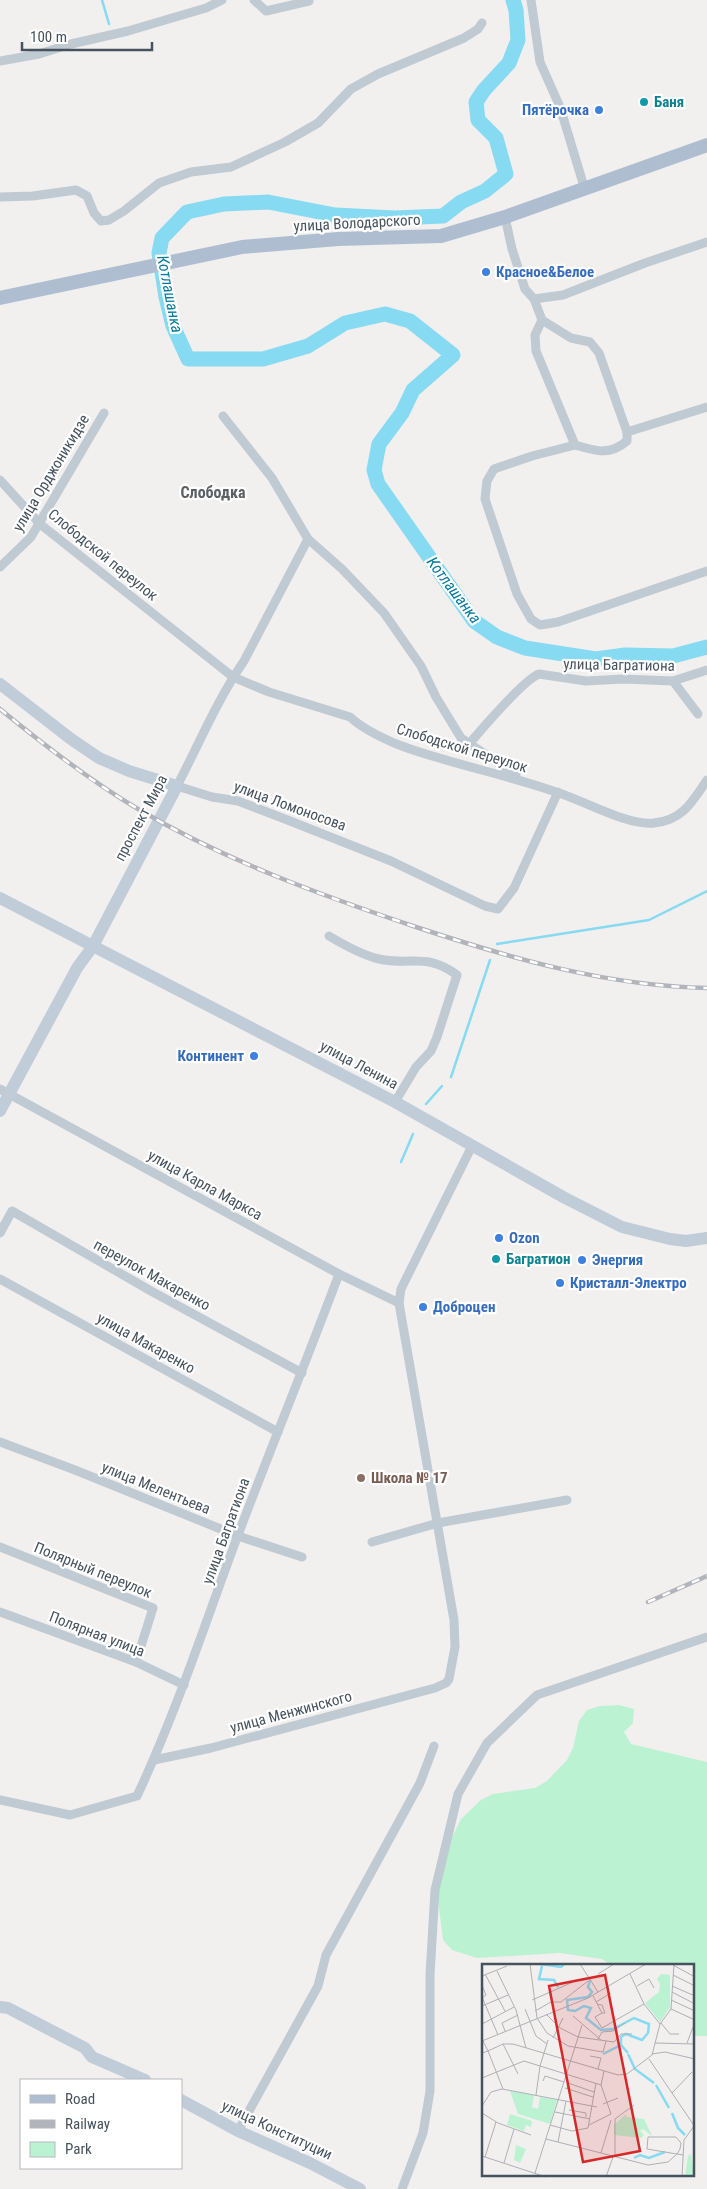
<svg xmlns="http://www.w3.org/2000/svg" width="707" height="2189" viewBox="0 0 707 2189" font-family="'Roboto Condensed',sans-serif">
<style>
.green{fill:#bbf2d1}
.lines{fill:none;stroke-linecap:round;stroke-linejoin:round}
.stream{stroke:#86daf1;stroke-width:2.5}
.river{stroke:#86daf1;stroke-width:15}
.street{stroke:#bfcad2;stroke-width:9}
.secondary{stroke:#c1ccd9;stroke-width:12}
.primary{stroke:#aebed0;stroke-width:14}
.rail-casing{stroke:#b1b4ba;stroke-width:4.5}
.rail{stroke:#fff;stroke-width:2.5;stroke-dasharray:8;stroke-linecap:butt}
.culture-dot{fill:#0f9aa8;stroke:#fff;stroke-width:2}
.shop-dot{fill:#3f7fe0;stroke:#fff;stroke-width:2}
.education-dot{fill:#8d6e63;stroke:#fff;stroke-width:2}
.labels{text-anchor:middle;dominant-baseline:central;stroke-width:4.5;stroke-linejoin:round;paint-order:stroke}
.culture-label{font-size:15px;font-weight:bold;fill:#0d838f;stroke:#fff;text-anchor:start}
.shop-label{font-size:15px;font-weight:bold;fill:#366cbe;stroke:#fff;text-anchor:start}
.street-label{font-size:15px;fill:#46535e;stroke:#fff}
.education-label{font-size:15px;font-weight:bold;fill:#785e54;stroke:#fff;text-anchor:start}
.water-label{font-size:16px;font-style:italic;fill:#067a9b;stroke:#fff}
.neighbourhood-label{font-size:16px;font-weight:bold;fill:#5b6065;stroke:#fff}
.inset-river{fill:none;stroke:#86daf1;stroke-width:2.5}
.inset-road{fill:none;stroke:#adb1b5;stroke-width:1}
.view{fill:#d62828;fill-opacity:0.15;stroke:#d62828;stroke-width:2.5}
.inset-edge{fill:none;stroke:#46535e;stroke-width:2.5}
</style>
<rect width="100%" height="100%" fill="#f2efef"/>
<polygon class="green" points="619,1705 634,1709 633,1723 624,1732 631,1744 707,1762 707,2036 693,2036 693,1965 611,1965 602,1959 560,1953 477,1958 452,1950 443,1940 438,1900 440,1872 448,1846 461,1819 481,1800 493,1794 535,1788 547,1781 567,1760 573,1748 579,1721 587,1710 600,1706"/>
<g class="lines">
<g class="stream">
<polyline points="102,0 109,24"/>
<polyline points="497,944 649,920 707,891"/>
<polyline points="451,1077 490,960"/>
<polyline points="426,1104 442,1086"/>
<polyline points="401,1162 413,1134"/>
</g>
<polyline class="river" points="513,0 516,10 518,40 509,63 484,90 476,102 478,120 496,138 506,174 485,191 461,202 443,216 395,218 335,215 268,202 224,204 187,212 162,238 159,253 166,297 173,326 188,359 263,359 308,346 345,323 385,314 410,321 453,355 413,390 402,413 379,444 374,470 378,484 474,621 497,637 525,648 596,659 625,655 673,656 707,647"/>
<g class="street">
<polyline points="254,0 266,11 309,1"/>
<polyline points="531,0 540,62 560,107 585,190"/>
<polyline points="0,61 39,54 71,44 128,31 206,8 222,0"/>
<polyline points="0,197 33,196 76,190 87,196 94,213 101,221 109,220 124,211 159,183 191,172 231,167 285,142 318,123 351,89 378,74 464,38 478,29 482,23"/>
<path d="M 505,217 L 512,249 L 525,289 L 534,299 L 542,320 L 535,335 L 536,351 L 575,445 C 596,451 609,456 627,441 L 627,432 L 599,353 L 590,342 L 571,338 L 542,320"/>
<polyline points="534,299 563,295 645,263 707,242"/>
<polyline points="223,416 272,478 308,539 342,569 384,613 421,666 436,697 461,738 516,775"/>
<polyline points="627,432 707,407"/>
<polyline points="575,445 532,456 494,469 487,481 485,499 517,594 531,619 540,625 558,622 707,571"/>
<path d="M 0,480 L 40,524 L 233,677 L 269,692 L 350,717 C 363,729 382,738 399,745 C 450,764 505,774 556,792 C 583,800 627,826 654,823 C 683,820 692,802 707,780"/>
<path d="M 308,539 L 244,661 C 217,700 199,744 177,786 L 212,797 L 238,801 L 285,819 L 391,861 L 485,906 L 498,909 L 514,888 L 558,792"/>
<polyline points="0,567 31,537 104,413"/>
<polyline points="673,681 698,714"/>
<path d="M 469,744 C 482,729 523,680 539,674 L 586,681 L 623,679 L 673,681 L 707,670"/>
<path d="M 329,936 C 344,945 362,955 379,959 C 412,966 425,952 457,975 L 437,1037 L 431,1051 L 416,1067 L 395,1102"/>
<polyline points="0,1089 339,1274 399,1303"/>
<polyline points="0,1233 12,1211 151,1291 302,1373"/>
<polyline points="0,1279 278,1432"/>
<polyline points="0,1442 75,1470 238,1536 302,1557"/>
<polyline points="372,1542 438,1523 567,1500"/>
<polyline points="0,1547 153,1608 136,1662"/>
<polyline points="0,1612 136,1662 184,1685"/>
<polyline points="154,1760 211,1748 435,1688 446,1683 449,1679 455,1647 454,1620 399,1303 401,1289 472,1146"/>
<path d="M 0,1800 L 70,1815 L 137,1796 C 177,1711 205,1623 238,1535 C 271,1448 306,1362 339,1274"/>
<polyline points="238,2131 318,1986 326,1955 420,1783 434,1746"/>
<polyline points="402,2189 423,2133 430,2091 430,1975 435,1890 458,1794 487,1743 537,1695 707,1637"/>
</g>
<g class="secondary">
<polyline points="0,684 71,739 99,758 129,771 177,786 93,946 77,968 0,1111"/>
<polyline points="0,898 395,1102 565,1198 622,1227 670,1239 686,1241 707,1238"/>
<polyline points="0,2007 8,2008 85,2048 92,2057 145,2080"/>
<polyline points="181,2100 238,2131 310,2163 360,2189"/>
</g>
<polyline class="primary" points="0,298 242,247 338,239 441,236 505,217 707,145"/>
<defs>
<g id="rail">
<path d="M 0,709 C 44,745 89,780 138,809 C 226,861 323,896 419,928 C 513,959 608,986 707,988"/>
<polyline points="648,1602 707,1576"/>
</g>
</defs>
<use href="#rail" class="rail-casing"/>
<use href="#rail" class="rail"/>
</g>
<g class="culture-dot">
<circle cx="644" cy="102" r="5"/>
<circle cx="496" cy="1259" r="5"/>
</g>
<g class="shop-dot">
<circle cx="599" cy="110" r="5"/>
<circle cx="486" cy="272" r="5"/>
<circle cx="254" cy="1056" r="5"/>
<circle cx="499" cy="1238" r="5"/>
<circle cx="582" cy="1260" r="5"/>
<circle cx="560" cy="1283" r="5"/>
<circle cx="423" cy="1307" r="5"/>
</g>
<circle class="education-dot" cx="361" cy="1478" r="5"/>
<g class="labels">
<g class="culture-label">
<text x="654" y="102">Баня</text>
<text x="506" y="1259">Багратион</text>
</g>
<g class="shop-label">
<text x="589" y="110" text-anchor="end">Пятёрочка</text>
<text x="496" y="272">Красное&amp;Белое</text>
<text x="244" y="1056" text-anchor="end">Континент</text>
<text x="509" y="1238">Ozon</text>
<text x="592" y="1260">Энергия</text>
<text x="570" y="1283">Кристалл-Электро</text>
<text x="433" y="1307">Доброцен</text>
</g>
<g class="street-label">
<text transform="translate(357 223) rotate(-3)">улица Володарского</text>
<text transform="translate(51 473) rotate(-59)">улица Орджоникидзе</text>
<text transform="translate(103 555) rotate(39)">Слободской переулок</text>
<text transform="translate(619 665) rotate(1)">улица Багратиона</text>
<text transform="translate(462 748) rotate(17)">Слободской переулок</text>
<text transform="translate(290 806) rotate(20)">улица Ломоносова</text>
<text transform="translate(141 818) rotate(-62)">проспект Мира</text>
<text transform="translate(359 1065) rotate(28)">улица Ленина</text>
<text transform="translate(205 1185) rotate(29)">улица Карла Маркса</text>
<text transform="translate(152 1275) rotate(29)">переулок Макаренко</text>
<text transform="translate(146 1343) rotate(29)">улица Макаренко</text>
<text transform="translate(156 1488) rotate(22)">улица Мелентьева</text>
<text transform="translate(226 1531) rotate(-70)">улица Багратиона</text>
<text transform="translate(93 1570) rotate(22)">Полярный переулок</text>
<text transform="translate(97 1634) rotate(21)">Полярная улица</text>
<text transform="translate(291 1712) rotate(-15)">улица Менжинского</text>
<text transform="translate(277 2130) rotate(25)">улица Конституции</text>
</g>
<g class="education-label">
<text x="371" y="1478">Школа № 17</text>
</g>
<g class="water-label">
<text transform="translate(170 294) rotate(79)">Котлашанка</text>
<text transform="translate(454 590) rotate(53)">Котлашанка</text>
</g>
<g class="neighbourhood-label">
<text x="213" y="492">Слободка</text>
</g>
</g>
<g transform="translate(482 1964)">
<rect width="212" height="212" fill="#f2efef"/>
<path d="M 179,10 L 188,11 L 188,43 L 178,58 L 163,39 L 177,28 L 178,20 L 175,15 ZM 28,127 L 52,131 L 50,143 L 56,145 L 58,133 L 75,136 L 68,160 L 36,150 ZM 28,150 L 50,157 L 49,163 L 44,161 L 42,167 L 25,161 ZM 144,150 L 145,153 L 162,155 L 170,172 L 161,165 L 158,167 L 162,171 L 159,174 L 132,171 L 132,161 ZM 34,181 L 44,185 L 38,199 L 32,196 ZM 209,190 L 212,212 L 203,212 L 206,192 Z" fill="#bbf2d1"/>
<path class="inset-river" d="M 58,0 L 79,3 L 82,0M 60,2 L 57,15 L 72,16 L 76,23M 108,16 L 106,23 L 110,28 L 106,33 L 85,36 L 86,46 L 93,47 L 102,42 L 109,44 L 104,54 L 119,66 L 131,65 L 152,54 L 167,60 L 166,69 L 160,76 L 144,70 L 139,73 L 139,81 L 146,89M 121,90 L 139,81M 146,90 L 153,105 L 172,119M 174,121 L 187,144M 190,149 L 196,164 L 203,171M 152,194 L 158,191 L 167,194 L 183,188"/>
<path class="inset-road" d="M 48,0 L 55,54M 98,0 L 116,28M 191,1 L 213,13M 15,7 L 34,46 L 44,84M 3,10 L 23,47M 116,10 L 132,0M 148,10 L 162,40 L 178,60M 191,11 L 213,22M 0,12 L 25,2M 0,21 L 4,31 L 0,34M 155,22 L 167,15 L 172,24M 190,22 L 213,32M 190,28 L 213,40M 111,32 L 120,49 L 123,49 L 120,41 L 115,40M 0,33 L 16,71M 50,36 L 91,18M 189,36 L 213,47M 114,38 L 129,29M 0,42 L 26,31M 43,45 L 54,72 L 65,80M 189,45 L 213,56M 53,47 L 69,38 L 79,38 L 106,17M 120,49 L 113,53 L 120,64 L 162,40M 64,50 L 78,64 L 96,73 L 132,78 L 139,70 L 150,70M 91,52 L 119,76M 55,54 L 65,69 L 86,82 L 121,88 L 124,77M 179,59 L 188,70 L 197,70M 0,60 L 32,43M 23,67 L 20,59 L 36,51M 71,74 L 81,54M 116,75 L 120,68 L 131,67 L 143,59M 0,77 L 106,34 L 164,0M 1,77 L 6,87 L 21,80 L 31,80 L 136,111 L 145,110 L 170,91 L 178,60 L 189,45 L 192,0M 173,79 L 213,80M 205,79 L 211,63M 21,80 L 36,110M 0,89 L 6,87 L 21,125M 170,90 L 183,88 L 213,95M 108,92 L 119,94 L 116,105M 167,95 L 213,163M 0,114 L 42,97 L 119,121M 61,117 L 63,112 L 82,118M 83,124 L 111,133M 85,125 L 86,119 L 112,128M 190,129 L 210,108M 54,131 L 58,102 L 66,76M 121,140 L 136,134M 0,142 L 9,128 L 20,125 L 115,143M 87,146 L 104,149 L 104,153M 73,148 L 108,155M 0,149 L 16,159 L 49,171M 68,161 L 90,167 L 106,164 L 114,119M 107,161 L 129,150 L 119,121 L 122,107M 166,173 L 194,173 L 199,179 L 198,185 L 195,190 L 165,185 ZM 64,175 L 166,201 L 186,198 L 195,190 L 201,191M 76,178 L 84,137M 119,189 L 129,156M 0,192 L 64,213M 3,193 L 14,158M 133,193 L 133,155 L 152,141M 22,199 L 32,165M 53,209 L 100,61M 124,213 L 131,193M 200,213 L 202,176 L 212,162"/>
<path class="view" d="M 123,11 L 158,187 L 101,198 L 67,22 Z"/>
<rect width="212" height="212" class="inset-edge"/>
</g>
<rect x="20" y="2079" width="162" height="90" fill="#ffffff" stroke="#b5babf"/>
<rect x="30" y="2095" width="25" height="8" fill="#aebed0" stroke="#b5babf"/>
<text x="65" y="2104" font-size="15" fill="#46535e">Road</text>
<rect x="30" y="2120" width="25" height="8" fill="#b1b4ba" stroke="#b5babf"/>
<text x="65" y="2129" font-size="15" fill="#46535e">Railway</text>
<rect x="30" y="2142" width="25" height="15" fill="#bbf2d1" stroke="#b5babf"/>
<text x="65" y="2154" font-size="15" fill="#46535e">Park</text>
<path d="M22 42v8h130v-8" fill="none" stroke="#46535e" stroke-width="2.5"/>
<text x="30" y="42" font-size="15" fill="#46535e" stroke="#ffffff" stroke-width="4" paint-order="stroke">100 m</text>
</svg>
